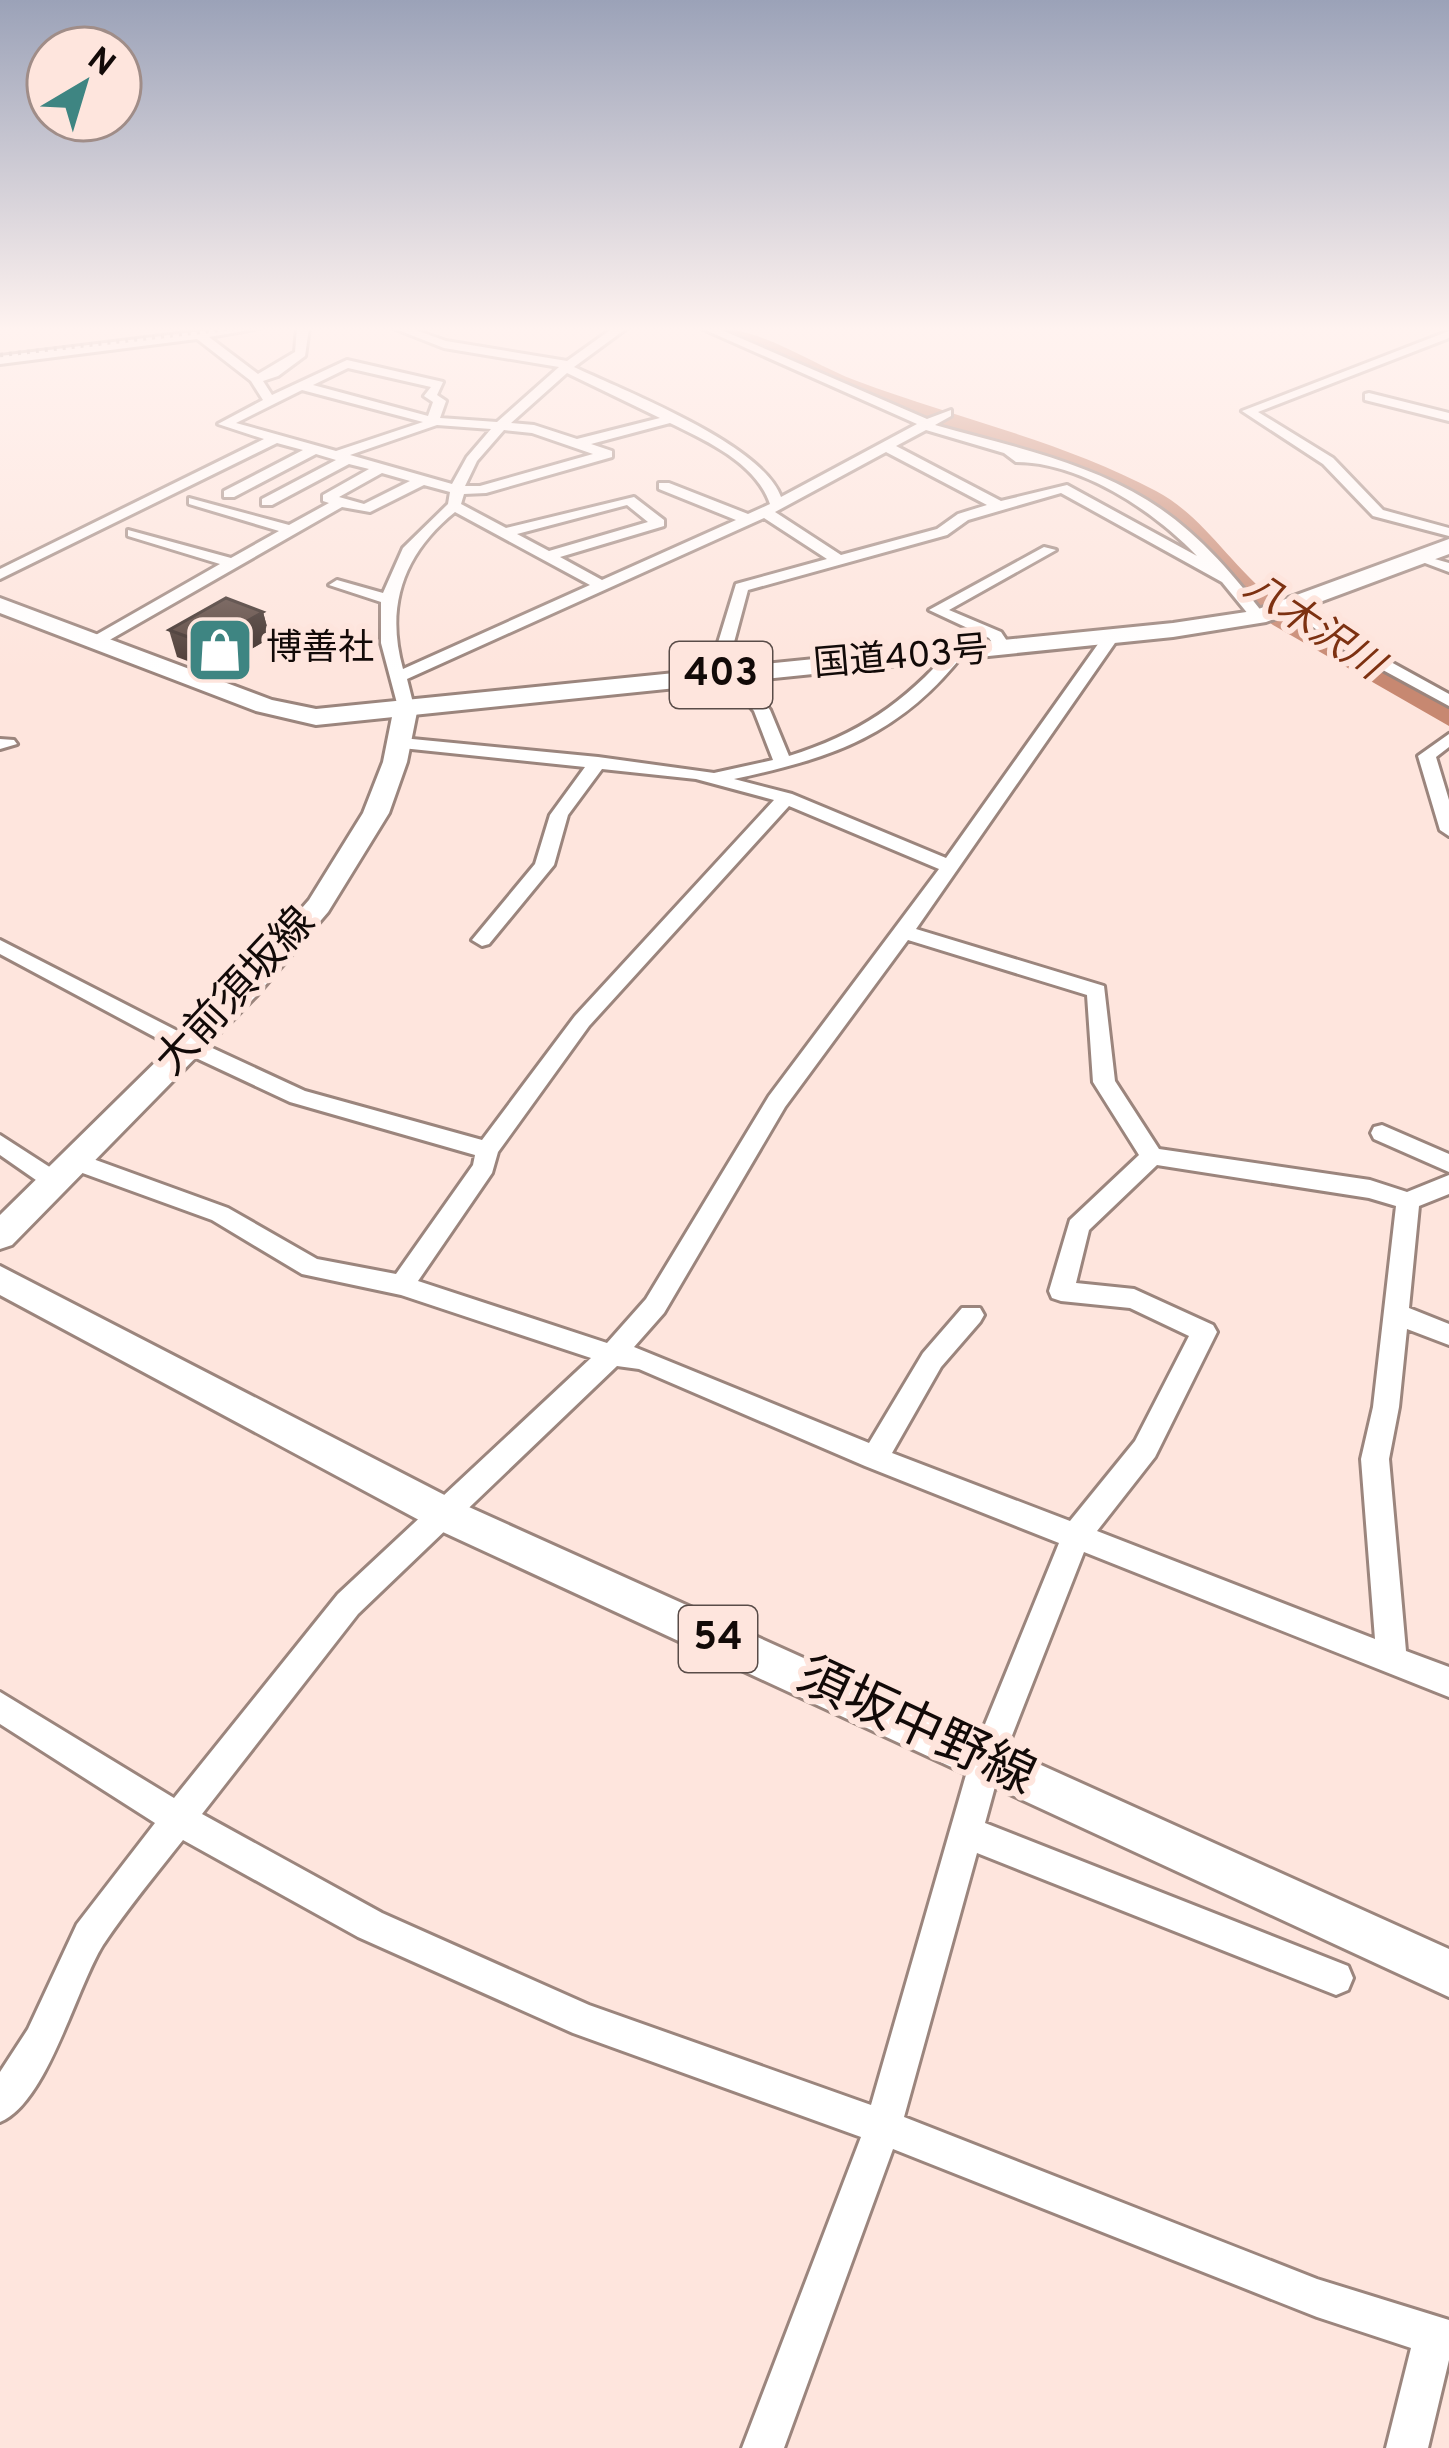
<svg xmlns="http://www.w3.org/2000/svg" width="1449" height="2448" viewBox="0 0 1449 2448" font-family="Overpass,'Noto Sans JP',sans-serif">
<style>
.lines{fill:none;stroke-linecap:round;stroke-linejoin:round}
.river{fill:#c78871;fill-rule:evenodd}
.minor-casing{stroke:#9b857d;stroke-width:6}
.major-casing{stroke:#9b857d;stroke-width:6}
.highway-casing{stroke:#9b857d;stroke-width:6}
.minor{fill:#fff;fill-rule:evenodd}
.major{fill:#fff;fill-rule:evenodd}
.highway{fill:#fff;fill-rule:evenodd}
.rail{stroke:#80706c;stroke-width:4.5;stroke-dasharray:3 6;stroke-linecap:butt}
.wall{fill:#4e3d37}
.shaded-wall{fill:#40322d}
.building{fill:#5b4740;stroke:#40322d;stroke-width:3}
.labels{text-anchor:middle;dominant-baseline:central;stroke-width:12;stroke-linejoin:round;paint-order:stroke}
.far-poi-label{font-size:36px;fill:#120a08;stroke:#fee5dd;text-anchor:start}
.far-street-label{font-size:36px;fill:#120a08;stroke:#fee5dd}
.far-water-label{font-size:39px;font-style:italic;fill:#7d3111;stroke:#fee5dd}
.shield{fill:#fee5dd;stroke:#594c48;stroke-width:3}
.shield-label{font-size:39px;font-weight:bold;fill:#120a08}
.street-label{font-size:42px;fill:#120a08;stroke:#fee5dd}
.near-street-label{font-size:51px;fill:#120a08;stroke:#fee5dd}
</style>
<rect width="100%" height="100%" fill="#fee5dd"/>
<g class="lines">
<path class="river" d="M 714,328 C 763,328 811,364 857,381 C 955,418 1063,441 1156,491 C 1205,517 1232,568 1276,601 C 1330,640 1394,663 1449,701 L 1449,726 L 1273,625 L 1236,596 L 1166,521 L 1132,498 L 1028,456 L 817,382 Z"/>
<defs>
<g id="minor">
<path d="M 226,328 L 260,328 L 209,337 L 258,374 L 295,352 L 297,328 L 309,328 L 305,356 L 278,376 L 263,381 L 272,395 L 347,360 L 443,382 L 437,395 L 446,401 L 440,418 L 497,422 L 559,367 L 444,348 L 393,328 L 410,328 L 446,341 L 567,361 L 613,328 L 627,328 L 574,367 C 627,392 762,444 781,497 L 917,424 L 701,328 L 717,328 L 927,419 L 951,410 L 951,416 L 935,425 C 1006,445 1084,461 1147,500 C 1196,530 1233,574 1266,617 L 1253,620 L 1222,582 L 1061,493 L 968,520 L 947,535 L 748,590 L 733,646 L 740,673 L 770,710 L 789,756 C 857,735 905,703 951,649 L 965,652 C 901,735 833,758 734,779 L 792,794 L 946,858 L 1103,637 L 1115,637 L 1117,640 L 916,929 L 1104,986 L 1115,1081 L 1159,1149 L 1370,1180 L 1407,1192 L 1449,1175 L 1449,1194 L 1419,1206 L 1409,1308 L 1449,1324 L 1449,1345 L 1407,1329 L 1399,1407 L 1389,1459 L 1406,1651 L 1449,1667 L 1449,1697 L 1084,1552 L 1002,1761 L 985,1823 L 1348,1966 L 1353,1978 L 1348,1990 L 1336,1995 L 977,1853 L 904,2117 L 1317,2279 L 1449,2320 L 1449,2360 L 1428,2448 L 1386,2448 L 1411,2348 L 1317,2317 L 893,2149 L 784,2448 L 742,2448 L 861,2137 L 573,2033 L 358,1937 L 183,1840 C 156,1874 127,1909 103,1945 C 76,1988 47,2103 0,2122 L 0,2072 L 28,2029 L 77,1924 L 155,1823 L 0,1724 L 0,1692 L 174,1798 L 338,1594 L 591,1358 L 401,1295 L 302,1274 L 212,1220 L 66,1167 L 62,1161 L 66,1155 L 82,1155 L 228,1208 L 317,1259 L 396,1274 L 473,1165 L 475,1155 L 290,1102 L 181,1051 L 0,954 L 0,940 L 197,1041 L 305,1091 L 482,1140 L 575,1016 L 774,800 L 696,779 L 602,769 L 568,815 L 554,865 L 489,944 L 482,946 L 472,940 L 535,864 L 550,815 L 585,767 L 402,748 L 393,743 L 402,738 L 598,757 L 714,773 L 773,760 L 754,711 L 724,674 L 717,646 L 736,584 L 827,559 L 764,518 L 407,679 L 414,707 L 406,712 L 398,707 L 381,643 L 381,602 L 329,585 L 337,580 L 383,593 L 403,548 L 448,504 L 450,492 L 424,485 L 370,512 L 342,507 L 99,646 L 87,646 L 87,640 L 220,564 L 128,536 L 128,530 L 231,558 L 279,531 L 189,504 L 189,498 L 289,525 L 329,503 L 323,501 L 323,495 L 369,469 L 349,464 L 272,505 L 262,505 L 262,499 L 336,460 L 316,454 L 234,497 L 224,497 L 224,491 L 303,450 L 277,443 L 0,579 L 0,569 L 264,439 L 218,424 L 263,400 L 251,381 L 197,339 L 0,364 L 0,356 ZM 348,368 L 431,387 L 424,396 L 433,402 L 428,416 L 313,385 ZM 567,373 L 660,418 L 577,439 L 534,425 L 511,423 ZM 302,390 L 423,422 L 336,451 L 236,423 ZM 670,423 C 707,441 756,463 770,504 L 748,514 L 669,483 L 659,483 L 659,489 L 736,520 L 602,580 L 560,557 L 664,526 L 664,520 L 634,497 L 506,528 L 461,504 L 464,494 L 486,493 L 612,457 L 612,451 L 591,444 ZM 437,425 L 491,429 L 467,457 L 452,484 L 350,455 ZM 504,430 L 532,433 L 593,454 L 480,486 L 465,486 L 477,461 ZM 926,430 L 1004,453 L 1016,462 C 1080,462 1153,510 1197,556 L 1067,485 L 1001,501 L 896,446 ZM 886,452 L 987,505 L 958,514 L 937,529 L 841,555 L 775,512 ZM 382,473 L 410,481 L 364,504 L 339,497 ZM 627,505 L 648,522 L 549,551 L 517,534 ZM 455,512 L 590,585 L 403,669 C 385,606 404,553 455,512 ZM 789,806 L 939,869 L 769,1096 L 646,1299 L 607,1343 L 418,1281 L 492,1173 L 498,1152 L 589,1026 ZM 908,940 L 1087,995 L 1093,1082 L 1139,1155 L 1070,1220 L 1049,1291 L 1052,1298 L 1061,1301 L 1130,1308 L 1189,1336 L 1135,1441 L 1070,1521 L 892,1453 L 941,1367 L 980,1322 L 984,1315 L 980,1308 L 962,1308 L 923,1353 L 869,1443 L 634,1347 L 664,1313 L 785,1107 ZM 1157,1165 L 1369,1198 L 1396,1206 L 1373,1407 L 1361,1459 L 1375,1639 L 1097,1531 L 1155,1457 L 1217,1332 L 1213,1325 L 1134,1289 L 1076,1283 L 1089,1230 ZM 617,1366 L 639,1369 L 865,1466 L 1059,1543 L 970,1761 L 871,2105 L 589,2005 L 382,1913 L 202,1814 L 358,1614 Z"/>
<polygon points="1449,331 1449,338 1258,412 1333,458 1383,510 1449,528 1449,536 1373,516 1323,464 1242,411"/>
<polygon points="1369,393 1449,413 1449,421 1365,400 1365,394"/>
<polygon points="1044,547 1056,550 949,610 1001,632 1013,650 1011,653 999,653 989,638 929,610"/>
<polygon points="1417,554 1449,563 1449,572 1417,560"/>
<polygon points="1288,602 1298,602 1349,639 1449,694 1449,706 1337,645 1288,608"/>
<polygon points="1449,734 1449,747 1436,757 1449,800 1449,836 1440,830 1418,756"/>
<polygon points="0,739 14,740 17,744 0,749"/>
<polygon points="1382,1125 1449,1154 1449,1172 1374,1139 1371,1133 1374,1127"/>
<polygon points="0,1135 62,1175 66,1181 62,1187 46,1187 0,1155"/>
</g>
<g id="major">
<polygon points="406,700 418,707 407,762 389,813 328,912 256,996 12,1245 0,1249 0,1215 236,983 309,900 363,813 383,762 394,707"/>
<polygon points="0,1266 460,1503 1449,1949 1449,1997 432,1527 0,1295"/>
</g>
<polygon id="highway" points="1449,539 1449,554 1266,622 1173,637 316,725 256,711 0,613 0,598 272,700 316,709 1173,623 1253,611"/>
</defs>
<use href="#minor" class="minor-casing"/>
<use href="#major" class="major-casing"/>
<use href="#highway" class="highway-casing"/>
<use href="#minor" class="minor"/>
<use href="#major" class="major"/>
<use href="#highway" class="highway"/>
<polyline class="rail" points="0,355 234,328"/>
</g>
<polygon class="wall" points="263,612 270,638 214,671 177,657 169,630"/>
<polygon class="shaded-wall" points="263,612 270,638 214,671 207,644"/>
<polygon class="building" points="226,598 263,612 207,644 169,630"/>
<linearGradient id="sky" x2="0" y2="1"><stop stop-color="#9ba2b8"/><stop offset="0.49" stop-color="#fff3f0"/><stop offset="1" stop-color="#fff3f0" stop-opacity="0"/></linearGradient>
<rect width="1449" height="671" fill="url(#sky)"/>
<defs>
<symbol id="shop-square" viewBox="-11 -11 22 22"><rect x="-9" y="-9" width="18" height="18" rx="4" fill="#3e8582" stroke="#fee5dd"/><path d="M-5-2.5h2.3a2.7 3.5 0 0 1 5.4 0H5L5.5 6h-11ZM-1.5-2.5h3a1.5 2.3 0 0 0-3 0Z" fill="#fff"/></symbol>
</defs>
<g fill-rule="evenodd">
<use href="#shop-square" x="182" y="612" width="76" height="76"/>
</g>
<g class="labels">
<g class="far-poi-label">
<text x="266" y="650">博善社</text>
</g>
<g class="far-street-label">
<text transform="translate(901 659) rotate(-5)">国道403号</text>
</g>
<g class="far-water-label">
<text transform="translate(1312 628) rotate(34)">八木沢川</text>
</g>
<g class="shield">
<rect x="670" y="642" width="102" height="66" rx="9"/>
<rect x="679" y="1606" width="78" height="66" rx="9"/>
</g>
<g class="shield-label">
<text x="721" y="675">403</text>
<text x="718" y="1639">54</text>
</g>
<g class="street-label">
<text transform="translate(237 993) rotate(-47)">大前須坂線</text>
</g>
<g class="near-street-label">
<text transform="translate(915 1729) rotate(25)">須坂中野線</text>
</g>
</g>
<g transform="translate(84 84) rotate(38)"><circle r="57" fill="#fee5dd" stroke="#a08d88" stroke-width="3"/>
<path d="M0-9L21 45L0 30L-21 45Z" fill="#3e8582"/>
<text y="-18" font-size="33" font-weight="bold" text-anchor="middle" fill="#120a08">N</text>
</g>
</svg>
